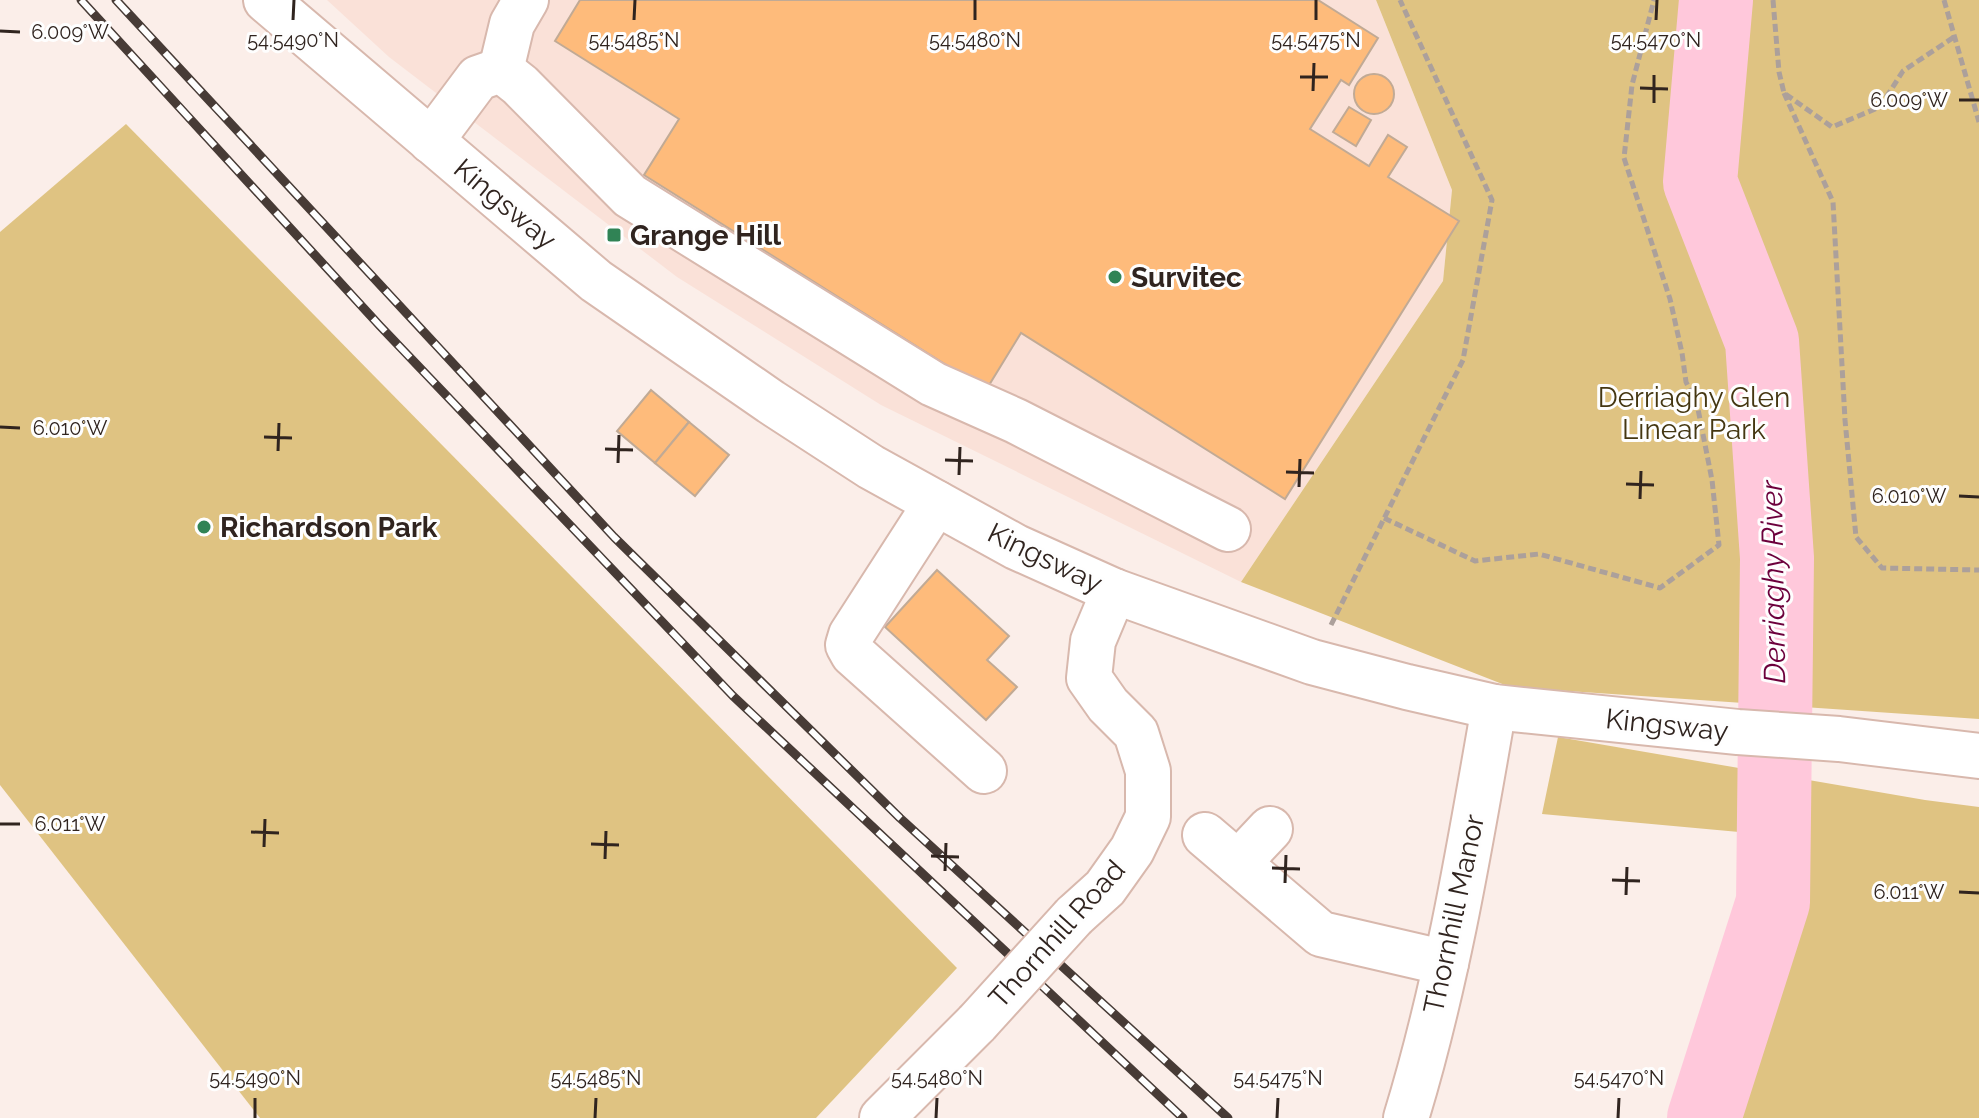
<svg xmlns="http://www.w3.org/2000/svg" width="1979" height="1118" viewBox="0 0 1979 1118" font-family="Raleway,sans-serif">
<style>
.built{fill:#fae1d8}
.green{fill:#dfc382}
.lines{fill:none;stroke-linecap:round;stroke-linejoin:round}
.river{stroke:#ffc8db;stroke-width:74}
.building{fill:#febb7b;stroke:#c1aa95;stroke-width:2}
.minor-casing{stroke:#d8b8ad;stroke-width:48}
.major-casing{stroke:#d8b8ad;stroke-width:48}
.path{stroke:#aca09b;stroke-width:5;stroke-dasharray:8 4;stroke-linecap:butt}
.minor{stroke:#fff;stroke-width:44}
.major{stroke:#fff;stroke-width:44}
.rail-casing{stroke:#473b36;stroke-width:9}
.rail{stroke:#fefefe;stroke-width:6;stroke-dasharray:18;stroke-linecap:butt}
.minor-bridge-casing{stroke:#d8b8ad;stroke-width:48;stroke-linecap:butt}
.minor-bridge{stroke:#fff;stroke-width:44}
.ticks{fill:none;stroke:#30241f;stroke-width:3}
.poi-dot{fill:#308355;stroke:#fefefe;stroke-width:3}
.labels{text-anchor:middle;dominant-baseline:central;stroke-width:6;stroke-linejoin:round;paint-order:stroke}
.street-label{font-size:28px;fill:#30241f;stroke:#fefefe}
.poi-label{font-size:28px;font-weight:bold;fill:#30241f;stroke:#fefefe;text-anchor:start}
.park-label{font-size:28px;fill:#453712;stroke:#fefefe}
.water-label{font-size:30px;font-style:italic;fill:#6c003c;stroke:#fefefe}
.ticks-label{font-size:20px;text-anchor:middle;fill:#30241f;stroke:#fefefe;stroke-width:6;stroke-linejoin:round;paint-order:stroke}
</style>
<rect width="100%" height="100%" fill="#fbeee9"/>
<polygon class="built" points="327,0 1376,0 1452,190 1443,281 1241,582 881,405 677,277 389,57"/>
<g class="green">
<polygon points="1376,0 1979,0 1979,719 1510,687 1241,582 1443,281 1452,190"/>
<polygon points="126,124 957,968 816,1118 260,1118 0,785 0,232"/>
<polygon points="1558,737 1925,800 1979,807 1979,1118 1688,1118 1743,969 1761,834 1542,814"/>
</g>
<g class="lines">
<polyline class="river" points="1704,1118 1773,902 1777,558 1762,341 1700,182 1716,0"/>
</g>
<g class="building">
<polygon points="580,0 1318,0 1378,38 1349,85 1341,80 1310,129 1369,166 1388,135 1407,147 1388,177 1459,221 1285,499 1021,333 986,390 644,175 679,119 555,41"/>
<circle cx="1374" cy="94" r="20"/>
<polygon points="1349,107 1371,120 1356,146 1333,132"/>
<polygon points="651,390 689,422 655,463 617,431"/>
<polygon points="689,422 729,455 695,496 655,463"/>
<polygon points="937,570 1009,636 987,660 1017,687 986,720 885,627"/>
</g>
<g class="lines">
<defs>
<g id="minor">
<polyline points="501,70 512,24 526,0"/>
<polyline points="431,141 478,78 501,70 520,85 630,196 933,384 1016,421 1228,529"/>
<polyline points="936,503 851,635 848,645 853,654 984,771"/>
<polyline points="1205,835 1321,934 1446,963"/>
<polyline points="1238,863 1270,829"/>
<polyline points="1074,916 1105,888 1132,850 1148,817 1148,771 1136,733 1108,705 1089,678 1093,641 1114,591"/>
<polyline points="882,1118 977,1023"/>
<path d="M 1406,1118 C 1447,984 1470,845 1494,707"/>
</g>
<polyline id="major" points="266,0 596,281 771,402 871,467 1016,547 1114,591 1312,662 1407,687 1494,707 1738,732 1839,739 1979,756"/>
</defs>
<use href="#minor" class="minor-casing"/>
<use href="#major" class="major-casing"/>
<g class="path">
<polyline points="1773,0 1779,72 1784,93 1832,127 1880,107 1903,71 1954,37"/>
<polyline points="1944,0 1979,122"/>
<polyline points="1784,93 1833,202 1845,420 1856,537 1882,568 1979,570"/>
<polyline points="1384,518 1475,561 1539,554 1660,588 1719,545 1712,480 1697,404 1686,382 1682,353 1670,299 1624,158 1632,85 1654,0"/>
<polyline points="1331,625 1463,360 1492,200 1400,0"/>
</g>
<use href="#minor" class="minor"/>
<use href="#major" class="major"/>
<defs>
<g id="rail">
<polyline points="81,0 380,326 733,696 1183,1118"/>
<polyline points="116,0 614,537 900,818 1228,1118"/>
</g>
</defs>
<use href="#rail" class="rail-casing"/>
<use href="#rail" class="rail"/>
<defs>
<polyline id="minor-bridge" points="977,1023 1074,916"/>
</defs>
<use href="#minor-bridge" class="minor-bridge-casing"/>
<use href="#minor-bridge" class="minor-bridge"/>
</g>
<path class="ticks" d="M 293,20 L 294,0M 634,20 L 635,0M 975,20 L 975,0M 1316,20 L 1316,0M 1656,20 L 1657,0M 0,31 L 20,32M 1300,77 L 1328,77M 1640,88 L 1668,89M 1313,91 L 1314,63M 1959,100 L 1979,100M 1654,103 L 1654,75M 0,427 L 20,428M 264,437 L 292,438M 605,449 L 633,450M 278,451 L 279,423M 945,460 L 973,461M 618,463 L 619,435M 1286,472 L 1314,473M 959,475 L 960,447M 1626,484 L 1654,485M 1299,487 L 1300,459M 1959,496 L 1979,497M 1640,499 L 1641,471M 0,824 L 20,824M 251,832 L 279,833M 591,844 L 619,845M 264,847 L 265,819M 931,856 L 959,857M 605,859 L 606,831M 1272,868 L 1300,869M 945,871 L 946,843M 1612,880 L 1640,881M 1285,883 L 1286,855M 1959,892 L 1979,893M 1626,895 L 1627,867M 255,1118 L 255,1098M 595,1118 L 596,1098M 936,1118 L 937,1098M 1277,1118 L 1278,1098M 1618,1118 L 1619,1098"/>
<g class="poi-dot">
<rect x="606" y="227" width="16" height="16" rx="4"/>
<circle cx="1115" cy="277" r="8"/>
<circle cx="204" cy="527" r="8"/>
</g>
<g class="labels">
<g class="street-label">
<text transform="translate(505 204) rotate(40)">Kingsway</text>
<text transform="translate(1045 558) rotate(26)">Kingsway</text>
<text transform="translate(1667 725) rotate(6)">Kingsway</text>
<text transform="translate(1454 914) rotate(-78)">Thornhill Manor</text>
<text transform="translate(1057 934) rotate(-48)">Thornhill Road</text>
</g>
<g class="poi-label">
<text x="630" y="235">Grange Hill</text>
<text x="1131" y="277">Survitec</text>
<text x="220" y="527">Richardson Park</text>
</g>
<g class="park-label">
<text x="1694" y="397">Derriaghy Glen<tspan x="1694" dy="32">Linear Park</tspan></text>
</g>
<g class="water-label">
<text transform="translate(1773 582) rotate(-91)">Derriaghy River</text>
</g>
</g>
<g class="ticks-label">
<text x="70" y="39">6.009°W</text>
<text x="293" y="47">54.5490°N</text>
<text x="634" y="47">54.5485°N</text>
<text x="975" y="47">54.5480°N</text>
<text x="1316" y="47">54.5475°N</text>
<text x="1656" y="47">54.5470°N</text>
<text x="1909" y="107">6.009°W</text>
<text x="70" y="435">6.010°W</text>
<text x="1909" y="503">6.010°W</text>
<text x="70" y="831">6.011°W</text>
<text x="1909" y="899">6.011°W</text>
<text x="255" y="1085">54.5490°N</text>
<text x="596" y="1085">54.5485°N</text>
<text x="937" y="1085">54.5480°N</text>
<text x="1278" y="1085">54.5475°N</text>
<text x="1619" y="1085">54.5470°N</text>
</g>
</svg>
